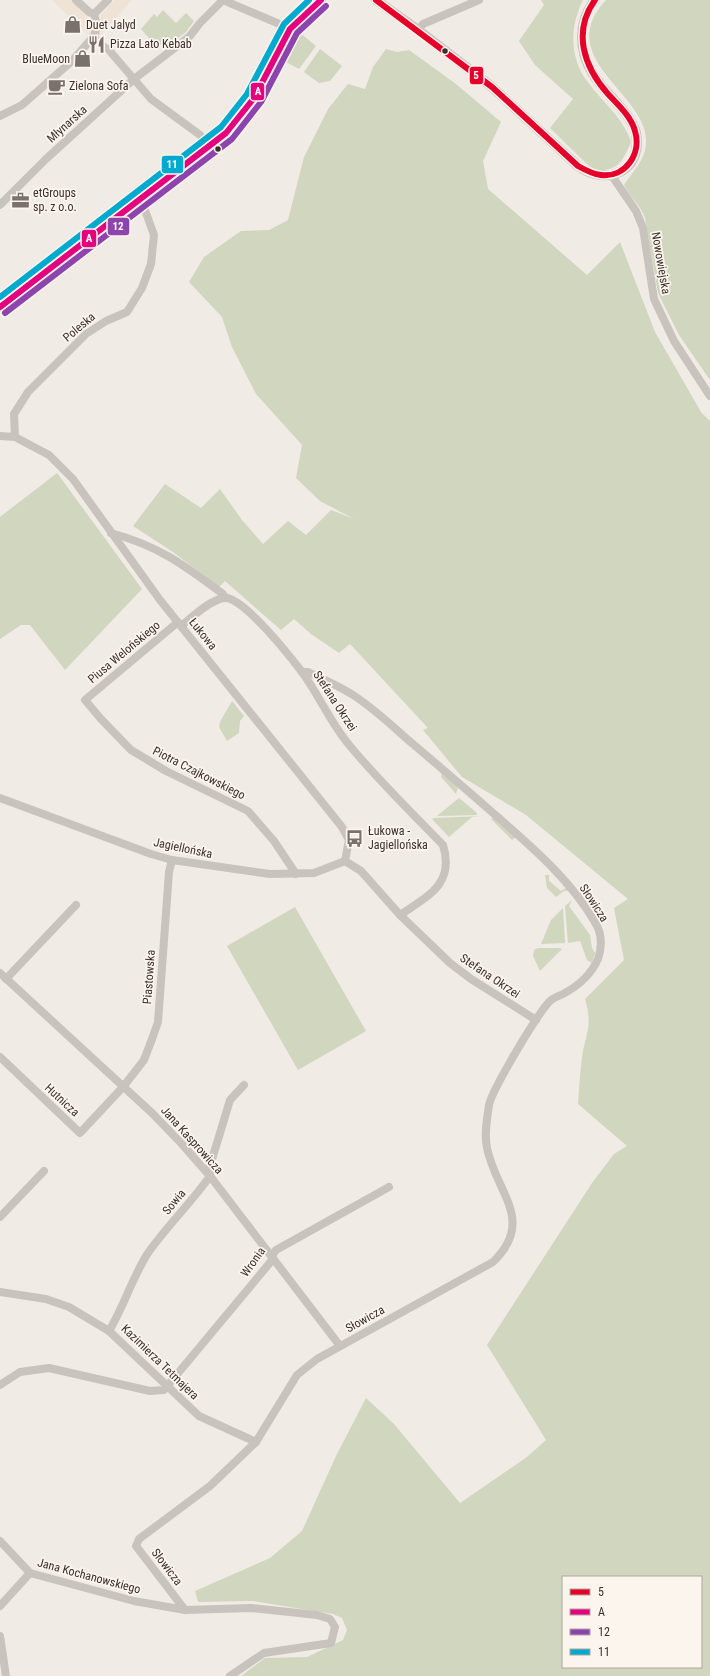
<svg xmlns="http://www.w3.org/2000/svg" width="710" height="1676" viewBox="0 0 710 1676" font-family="'Roboto Condensed',sans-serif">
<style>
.green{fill:#d1d6bf;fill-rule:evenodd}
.plaza{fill:#eee3d5}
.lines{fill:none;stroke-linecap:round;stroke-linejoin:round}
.pedestrian{stroke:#c9c3be;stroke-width:6}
.minor{stroke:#c9c3be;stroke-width:8}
.tertiary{stroke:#c9c3be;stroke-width:10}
.bus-1-casing{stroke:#fbf5ee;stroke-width:9}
.bus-2-casing{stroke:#fbf5ee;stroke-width:9}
.bus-3-casing{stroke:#fbf5ee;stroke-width:9}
.bus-4-casing{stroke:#fbf5ee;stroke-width:9}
.bus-1{stroke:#e4002b;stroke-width:6}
.bus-2{stroke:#e5007d;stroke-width:6}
.bus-3{stroke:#8e44ad;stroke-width:6}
.bus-4{stroke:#00a9ce;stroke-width:6}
.bus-dot{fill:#3b302b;stroke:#fbf5ee;stroke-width:1.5}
.labels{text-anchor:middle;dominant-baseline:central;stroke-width:3.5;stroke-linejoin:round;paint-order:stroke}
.poi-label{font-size:12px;fill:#3b302b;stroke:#fbf5ee;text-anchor:start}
.street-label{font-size:12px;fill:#3b302b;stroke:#fbf5ee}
.line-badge{stroke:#fbf5ee;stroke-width:1.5}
.badge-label{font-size:11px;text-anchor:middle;font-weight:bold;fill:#fff}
</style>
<rect width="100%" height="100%" fill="#f0ebe5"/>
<g class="green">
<path d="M 541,0 L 583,0 C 570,25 569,57 587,81 C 602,102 623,117 631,142 C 622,163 617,172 593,170 L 550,128 L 573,99 L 535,65 L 519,41 L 544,5 Z"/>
<path d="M 606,0 L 710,0 L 710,380 L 679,335 L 658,293 L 645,218 C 641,205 630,198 624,185 C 633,171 645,161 646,143 C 649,94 551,59 606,0 Z"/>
<polygon points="163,10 176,23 186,13 194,21 186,32 173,42 171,40 157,47 141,29 154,14 157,17"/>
<polygon points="299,32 316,46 299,69 286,62 289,55 287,54"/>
<polygon points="320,49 342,66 330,81 319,83 304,72"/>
<path d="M 386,49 L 397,52 L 409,50 L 456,84 L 501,122 L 483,161 L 488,189 L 587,275 L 620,242 L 655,332 L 701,412 L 710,421 L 710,1676 L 241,1676 L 265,1658 L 307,1657 L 343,1640 L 347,1630 L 342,1618 L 333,1614 L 253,1601 L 198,1602 L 195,1591 L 270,1558 L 302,1531 L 336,1456 L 366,1398 L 394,1424 L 460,1503 L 527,1457 L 546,1440 L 487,1345 L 592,1183 L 614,1154 L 627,1146 L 578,1104 C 579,1089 580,1073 582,1057 C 586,1031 593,1028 585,999 L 624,960 L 614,908 L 628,899 L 526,815 L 462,777 L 423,730 L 428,728 L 350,644 L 339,653 L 311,634 L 294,619 L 281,630 L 225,581 L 219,587 L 173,552 L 133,526 L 165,484 L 201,508 L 220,489 L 242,520 L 263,544 L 288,521 L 306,535 L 331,510 L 354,519 L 320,501 L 296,478 L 302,445 L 256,394 L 232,347 L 222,317 L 189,282 L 204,257 L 241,231 L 269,230 L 288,220 L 304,157 L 328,109 L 348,84 L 365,89 L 373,67 ZM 563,1577 L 701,1577 L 701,1667 L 563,1667 Z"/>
<polygon points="57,473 142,589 65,670 30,625 21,625 0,639 0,517"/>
<polygon points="232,701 244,716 240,721 239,733 227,741 219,727 220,722"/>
<polygon points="442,772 458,787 456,794 441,777"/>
<polygon points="459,798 476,812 477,815 437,816"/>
<polygon points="482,816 472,817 449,837 432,819 434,818"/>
<polygon points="494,818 516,837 512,840 491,819"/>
<polygon points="545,875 549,875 549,881 561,891 566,888 568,891 564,891 556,897 547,888"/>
<polygon points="572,900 569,906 590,935 592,948 595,953 592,963 587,960 580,941 568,943 565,906"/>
<polygon points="295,907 366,1031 298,1070 227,946"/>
<polygon points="563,908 565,943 541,944 551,920"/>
<polygon points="538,948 560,948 562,949 540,971 533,956 534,950"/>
</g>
<g class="plaza">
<polygon points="52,0 71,0 93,23 94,27 90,36"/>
<polygon points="115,0 132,0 99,37 101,15"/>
</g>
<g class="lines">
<polyline class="pedestrian" points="94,36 108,49"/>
<g class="minor">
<polyline points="76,0 89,12 94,14"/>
<polyline points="223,0 291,29"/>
<polyline points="94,14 108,0"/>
<polyline points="418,30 423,24 479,0"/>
<polyline points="108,49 151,99 200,135"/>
<polyline points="0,116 22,105 73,60 94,36 97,26 94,14"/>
<polyline points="612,176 636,211 643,228 654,299 674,341 710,396"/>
<polyline points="0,205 46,159 134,79 189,37 200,23 223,0"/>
<polyline points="0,436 15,437 49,455 73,479 160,600 342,827 349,840 345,861"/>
<polyline points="15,437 14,414 28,392 86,334 106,321 127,312 142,288 151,264 154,235 141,199"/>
<path d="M 111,533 C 159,546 184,565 223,594 L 225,598"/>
<polyline points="178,622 85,700 101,719 131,750 166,771 248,811 274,841 296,874"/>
<path d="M 181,626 C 191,618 214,596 227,598 C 247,602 289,655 302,672 C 319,695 331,724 350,746 C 379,781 412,813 443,845 C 455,884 428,896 400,915"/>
<polyline points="0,798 151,854 172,860 270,874 314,873 345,861"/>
<polyline points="345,861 361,871 400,915 450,963 471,979 536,1020"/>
<polyline points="0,973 152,1113 181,1143 210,1176 340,1346"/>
<polyline points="6,979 76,905"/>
<polyline points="0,1057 80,1133 123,1087 144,1060 152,1039 158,1022 169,872 172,860"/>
<polyline points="0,1217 44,1171"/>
<polyline points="0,1292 46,1299 69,1307 109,1331 199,1416 256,1442"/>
<path d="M 109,1331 C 124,1306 133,1276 148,1253 C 167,1226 191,1203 210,1176 L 210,1166 L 230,1100 L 244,1085"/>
<polyline points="0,1385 20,1372 49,1368 150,1391 164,1390 273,1259 273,1254 276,1250 389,1187"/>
<polyline points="0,1541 30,1573 134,1601 185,1610 251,1608 317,1615 330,1619 335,1627 331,1643 264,1653 230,1676"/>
<polyline points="0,1606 30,1573"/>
<path d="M 185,1610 L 136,1546 L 139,1539 L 210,1486 L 256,1442 L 297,1375 L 317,1359 L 493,1262 C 536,1220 496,1193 487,1148 C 484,1134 487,1119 489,1105 C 492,1090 537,1014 550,1001 C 553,998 559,996 563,994 C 578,986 591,975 598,959 C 602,948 602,934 596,924 C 572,881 530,845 493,813 C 467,790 440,767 413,744 C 393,727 375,709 353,695 C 339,686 323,679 308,672 L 302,672"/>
<polyline points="0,1636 6,1676"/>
</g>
<g class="tertiary">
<path d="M 376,0 L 418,30 L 492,87 L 578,166 C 607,187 643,171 636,133 C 633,121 624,111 616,102 C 598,83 582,65 582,37 C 582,24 587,10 595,0"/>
<path d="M 0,307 L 186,164 C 231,135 247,114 271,68 C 278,55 283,41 290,29 C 298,17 311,10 321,0"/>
</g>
<defs>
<path id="bus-1" d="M 376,0 L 492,87 L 578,166 C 585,170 592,174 601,175 C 625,178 642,154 635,131 C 631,116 618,105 608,94 C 584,67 572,32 595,0"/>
<polyline id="bus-2" points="0,307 226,133 254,98 290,29 321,0"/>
<polyline id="bus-3" points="5,313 232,139 261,102 297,33 326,6"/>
<polyline id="bus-4" points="0,297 221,127 247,94 284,24 309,0"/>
</defs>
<use href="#bus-1" class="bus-1-casing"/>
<use href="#bus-2" class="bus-2-casing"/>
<use href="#bus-3" class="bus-3-casing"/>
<use href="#bus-4" class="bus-4-casing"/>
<use href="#bus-1" class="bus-1"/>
<use href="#bus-2" class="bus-2"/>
<use href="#bus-3" class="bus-3"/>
<use href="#bus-4" class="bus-4"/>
</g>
<defs>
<symbol id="shop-bare" viewBox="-9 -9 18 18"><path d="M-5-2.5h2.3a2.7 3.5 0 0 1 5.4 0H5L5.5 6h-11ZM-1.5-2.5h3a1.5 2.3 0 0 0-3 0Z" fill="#7a716c" stroke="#fbf5ee" stroke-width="2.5" paint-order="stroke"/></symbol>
<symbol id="restaurant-bare" viewBox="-9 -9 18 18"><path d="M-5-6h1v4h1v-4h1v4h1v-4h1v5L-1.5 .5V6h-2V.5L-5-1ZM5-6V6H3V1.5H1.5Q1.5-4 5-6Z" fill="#7a716c" stroke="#fbf5ee" stroke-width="2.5" paint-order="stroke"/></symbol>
<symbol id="cafe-bare" viewBox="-9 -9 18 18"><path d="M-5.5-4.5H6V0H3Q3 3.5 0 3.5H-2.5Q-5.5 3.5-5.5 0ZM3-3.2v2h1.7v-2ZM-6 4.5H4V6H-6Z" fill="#7a716c" stroke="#fbf5ee" stroke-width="2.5" paint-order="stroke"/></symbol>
<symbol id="office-bare" viewBox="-9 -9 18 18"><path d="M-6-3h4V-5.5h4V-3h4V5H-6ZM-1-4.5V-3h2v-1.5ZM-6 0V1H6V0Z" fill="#7a716c" stroke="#fbf5ee" stroke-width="2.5" paint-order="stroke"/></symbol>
<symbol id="bus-bare" viewBox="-9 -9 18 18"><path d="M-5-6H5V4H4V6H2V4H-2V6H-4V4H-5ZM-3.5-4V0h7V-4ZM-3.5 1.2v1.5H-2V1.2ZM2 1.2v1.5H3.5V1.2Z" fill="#7a716c" stroke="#fbf5ee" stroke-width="2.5" paint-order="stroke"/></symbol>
</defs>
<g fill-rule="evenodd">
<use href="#shop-bare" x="60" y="12" width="25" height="25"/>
<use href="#restaurant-bare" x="84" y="32" width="25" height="25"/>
<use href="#shop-bare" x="70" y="46" width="25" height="25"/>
<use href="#cafe-bare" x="44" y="74" width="25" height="25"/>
<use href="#office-bare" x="8" y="188" width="25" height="25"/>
<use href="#bus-bare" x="342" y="826" width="25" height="25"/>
</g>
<g class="bus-dot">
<circle cx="445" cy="51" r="3.5"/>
<circle cx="218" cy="149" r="3.5"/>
</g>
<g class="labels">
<g class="poi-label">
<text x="86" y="25">Duet Jalyd</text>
<text x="110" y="44">Pizza Lato Kebab</text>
<text x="70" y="59" text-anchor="end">BlueMoon</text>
<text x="69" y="86">Zielona Sofa</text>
<text x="33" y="193">etGroups<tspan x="33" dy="14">sp. z o.o.</tspan></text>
<text x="368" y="831">Łukowa -<tspan x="368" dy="14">Jagiellońska</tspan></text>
</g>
<g class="street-label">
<text transform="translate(67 124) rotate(-42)">Młynarska</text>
<text transform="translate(661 263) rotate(80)">Nowowiejska</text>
<text transform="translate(79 327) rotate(-40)">Poleska</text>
<text transform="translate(203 634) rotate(51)">Łukowa</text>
<text transform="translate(124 652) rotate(-40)">Piusa Welońskiego</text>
<text transform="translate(335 701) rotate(57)">Stefana Okrzei</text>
<text transform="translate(199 773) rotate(27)">Piotra Czajkowskiego</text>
<text transform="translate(183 848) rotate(12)">Jagiellońska</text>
<text transform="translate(594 903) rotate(57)">Słowicza</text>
<text transform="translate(490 976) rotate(34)">Stefana Okrzei</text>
<text transform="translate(149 977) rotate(-86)">Piastowska</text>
<text transform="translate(62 1100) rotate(43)">Hutnicza</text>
<text transform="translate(192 1140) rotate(48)">Jana Kasprowicza</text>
<text transform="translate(174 1202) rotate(-50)">Sowia</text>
<text transform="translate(253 1262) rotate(-55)">Wronia</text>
<text transform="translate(365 1319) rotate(-29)">Słowicza</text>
<text transform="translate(160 1362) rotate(44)">Kazimierza Tetmajera</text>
<text transform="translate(167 1567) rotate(53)">Słowicza</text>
<text transform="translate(89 1576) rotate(15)">Jana Kochanowskiego</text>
</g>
</g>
<g class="line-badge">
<rect x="469" y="66" width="15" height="19" rx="4" fill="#e4002b"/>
<rect x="250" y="82" width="15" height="19" rx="4" fill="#e5007d"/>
<rect x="161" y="155" width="23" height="19" rx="4" fill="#00a9ce"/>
<rect x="107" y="217" width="23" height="19" rx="4" fill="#8e44ad"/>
<rect x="81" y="229" width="16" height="19" rx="4" fill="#e5007d"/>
</g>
<g class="badge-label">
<text x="476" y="79">5</text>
<text x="258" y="95">A</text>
<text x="172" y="168">11</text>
<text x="118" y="230">12</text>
<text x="89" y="242">A</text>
</g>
<rect x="562" y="1576" width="140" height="92" fill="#fbf5ee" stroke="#aea6a0"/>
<rect x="570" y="1589" width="20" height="6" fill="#e4002b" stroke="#aea6a0"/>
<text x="598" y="1596" font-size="12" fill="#3b302b">5</text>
<rect x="570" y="1609" width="20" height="6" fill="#e5007d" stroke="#aea6a0"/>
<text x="598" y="1616" font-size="12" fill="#3b302b">A</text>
<rect x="570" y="1629" width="20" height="6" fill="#8e44ad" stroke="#aea6a0"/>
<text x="598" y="1636" font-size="12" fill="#3b302b">12</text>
<rect x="570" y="1649" width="20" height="6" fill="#00a9ce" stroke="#aea6a0"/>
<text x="598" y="1656" font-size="12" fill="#3b302b">11</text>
</svg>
